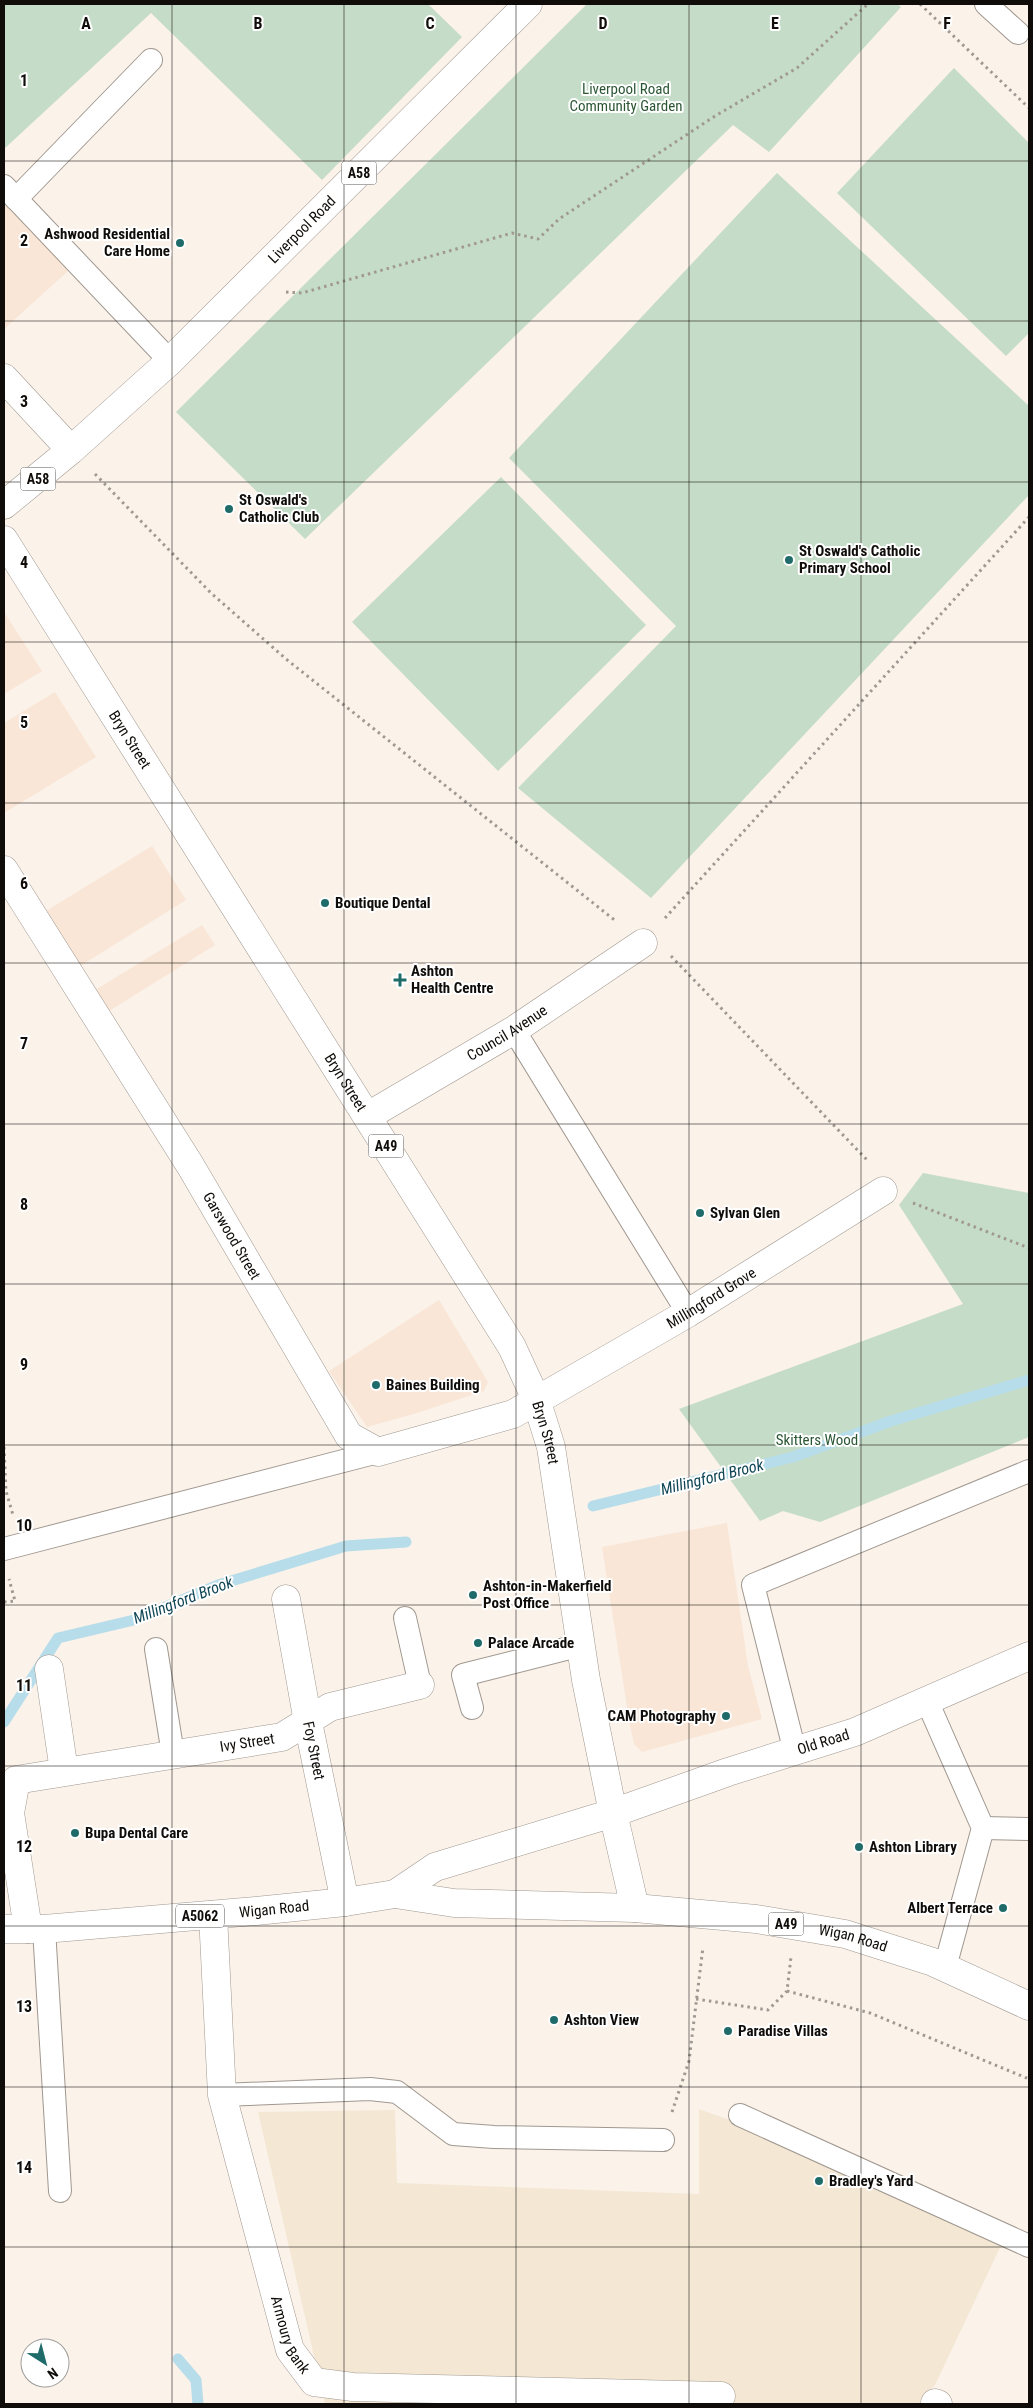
<svg xmlns="http://www.w3.org/2000/svg" width="1033" height="2408" viewBox="0 0 1033 2408" font-family="'Roboto Condensed',sans-serif">
<style>
.commercial{fill:#f9e6d6}
.industrial{fill:#f4e8d4}
.green{fill:#c5dcc8}
.lines{fill:none;stroke-linecap:round;stroke-linejoin:round}
.stream{stroke:#b7ddea;stroke-width:11}
.lane-casing{stroke:#a09890;stroke-width:24}
.street-casing{stroke:#a09890;stroke-width:29}
.secondary-casing{stroke:#a09890;stroke-width:29}
.primary-casing{stroke:#a09890;stroke-width:29}
.path{stroke:#a09993;stroke-width:3;stroke-dasharray:2.5 4;stroke-linecap:butt}
.lane{stroke:#fff;stroke-width:22}
.street{stroke:#fff;stroke-width:28}
.secondary{stroke:#fff;stroke-width:28}
.primary{stroke:#fff;stroke-width:28}
.grid{fill:none;stroke:#0f0c09;stroke-width:1;stroke-opacity:0.55}
.poi-dot{fill:#1f6b69;stroke:#fff;stroke-width:2}
.labels{text-anchor:middle;dominant-baseline:central;stroke-width:4;stroke-linejoin:round;paint-order:stroke}
.shield{fill:#fff;stroke:#575553;stroke-width:1}
.shield-label{font-size:14px;font-weight:bold;fill:#0f0c09}
.park-label{font-size:15px;fill:#2b5634;stroke:#fff}
.street-label{font-size:15px;fill:#0f0c09;stroke:#fff}
.poi-label{font-size:15px;font-weight:bold;fill:#0f0c09;stroke:#fff;text-anchor:start}
.water-label{font-size:16px;font-style:italic;fill:#104655;stroke:#fff}
.grid-label{font-size:16px;text-anchor:middle;font-weight:bold;fill:#0f0c09;stroke:#fff;stroke-width:4;stroke-linejoin:round;paint-order:stroke}
</style>
<rect width="100%" height="100%" fill="#fbf2ea"/>
<g class="commercial">
<polygon points="4,177 79,261 4,329"/>
<polygon points="4,612 42,671 4,694"/>
<polygon points="55,692 96,757 4,813 4,723"/>
<polygon points="152,846 186,900 80,966 46,911"/>
<polygon points="202,925 215,945 109,1011 95,990"/>
<polygon points="439,1300 488,1382 484,1391 417,1413 367,1427 329,1371"/>
<polygon points="727,1523 748,1666 762,1719 642,1752 634,1744 630,1726 602,1547"/>
</g>
<polygon class="industrial" points="699,2109 817,2151 1006,2235 935,2385 918,2404 325,2404 258,2112 395,2110 397,2183 699,2194"/>
<g class="green">
<polygon points="4,4 428,4 462,37 322,180 151,13 4,149"/>
<polygon points="587,4 897,4 901,7 769,152 733,125 305,539 176,412"/>
<polygon points="954,68 1029,143 1029,333 1006,356 837,193"/>
<polygon points="777,173 1029,406 1029,495 651,898 518,788 676,626 509,458"/>
<polygon points="501,477 646,625 498,771 352,622"/>
<polygon points="923,1173 1029,1193 1029,1437 820,1522 783,1511 760,1521 679,1409 963,1304 899,1205"/>
</g>
<g class="lines">
<g class="stream">
<polyline points="593,1506 793,1457 891,1421 1029,1380"/>
<polyline points="4,1722 58,1638 134,1620 218,1585 346,1546 406,1542"/>
<polyline points="178,2359 196,2380 198,2404"/>
</g>
<defs>
<g id="lane">
<polyline points="986,4 1018,33"/>
<polyline points="4,186 170,361"/>
<polyline points="16,199 151,60"/>
<polyline points="514,1030 688,1313"/>
<polyline points="4,1549 378,1452"/>
<polyline points="405,1618 420,1685"/>
<polyline points="156,1649 173,1754"/>
<polyline points="927,1701 983,1828 945,1967"/>
<polyline points="472,1708 463,1675 581,1645"/>
<polyline points="795,1752 753,1585 1029,1471"/>
<polyline points="983,1828 1029,1829"/>
<polyline points="44,1929 60,2191"/>
<polyline points="222,2095 370,2089 397,2092 453,2134 494,2137 663,2140"/>
<polyline points="740,2115 1029,2246"/>
</g>
<g id="street">
<path id="s1" d="M 4,870 L 190,1165 L 349,1436 L 378,1452 L 513,1414 L 688,1313 L 883,1191"/>
<path id="s2" d="M 368,1116 L 514,1030 L 643,943"/>
<path id="s3" d="M 286,1599 L 308,1722 L 345,1902"/>
<polyline points="49,1669 64,1771"/>
<path id="s4" d="M 213,1915 L 222,2095 L 290,2350 L 314,2382 L 353,2387 L 721,2396"/>
<path id="s5" d="M 28,1929 L 10,1813 L 16,1780 L 282,1737 L 330,1707 L 420,1685"/>
<polyline points="935,2403 938,2404"/>
</g>
<g id="secondary">
<path id="s6" d="M 613,1813 L 728,1772 L 855,1732 L 1029,1656"/>
</g>
<g id="primary">
<polyline points="4,378 71,450"/>
<path id="s7" d="M 4,505 L 71,450 L 170,361 L 528,4"/>
<path id="s8" d="M 4,540 L 512,1347 L 536,1399 L 551,1447 L 586,1680 L 613,1813 L 635,1908"/>
<polyline points="395,1894 435,1867 613,1813"/>
<path id="s9" d="M 4,1929 L 44,1929 L 256,1911 L 345,1902 L 395,1894 L 454,1903 L 635,1908 L 756,1919 L 845,1934 L 933,1962 L 1029,2006"/>
</g>
</defs>
<use href="#lane" class="lane-casing"/>
<use href="#street" class="street-casing"/>
<use href="#secondary" class="secondary-casing"/>
<use href="#primary" class="primary-casing"/>
<g class="path">
<polyline points="920,4 1029,108"/>
<polyline points="286,292 302,293 512,233 538,239 559,219 715,116 797,68 868,4"/>
<polyline points="95,474 211,593 286,659 617,922"/>
<polyline points="665,918 1029,517"/>
<polyline points="671,956 868,1161"/>
<polyline points="913,1203 1029,1248"/>
<polyline points="4,1447 6,1491 13,1515"/>
<polyline points="4,1602 15,1601 9,1579"/>
<polyline points="787,1991 870,2013 1029,2079"/>
<polyline points="696,1999 768,2010 787,1991 791,1957"/>
<polyline points="672,2112 689,2061 703,1947"/>
</g>
<use href="#lane" class="lane"/>
<use href="#street" class="street"/>
<use href="#secondary" class="secondary"/>
<use href="#primary" class="primary"/>
</g>
<path class="grid" d="M 172,4 L 172,2404M 344,4 L 344,2404M 516,4 L 516,2404M 689,4 L 689,2404M 861,4 L 861,2404M 4,161 L 1029,161M 4,321 L 1029,321M 4,482 L 1029,482M 4,642 L 1029,642M 4,803 L 1029,803M 4,963 L 1029,963M 4,1124 L 1029,1124M 4,1284 L 1029,1284M 4,1445 L 1029,1445M 4,1605 L 1029,1605M 4,1766 L 1029,1766M 4,1926 L 1029,1926M 4,2087 L 1029,2087M 4,2247 L 1029,2247"/>
<g class="poi-dot">
<circle cx="180" cy="243" r="5"/>
<circle cx="229" cy="509" r="5"/>
<circle cx="789" cy="560" r="5"/>
<circle cx="325" cy="903" r="5"/>
<path d="M397.5 972.5h5v5h5v5h-5v5h-5v-5h-5v-5h5z"/>
<circle cx="700" cy="1213" r="5"/>
<circle cx="376" cy="1385" r="5"/>
<circle cx="473" cy="1595" r="5"/>
<circle cx="478" cy="1643" r="5"/>
<circle cx="726" cy="1716" r="5"/>
<circle cx="75" cy="1833" r="5"/>
<circle cx="859" cy="1847" r="5"/>
<circle cx="1003" cy="1908" r="5"/>
<circle cx="554" cy="2020" r="5"/>
<circle cx="728" cy="2031" r="5"/>
<circle cx="819" cy="2181" r="5"/>
</g>
<g class="labels">
<g class="shield">
<rect x="341.5" y="161.5" width="35" height="23" rx="4"/>
<rect x="20.5" y="467.5" width="35" height="23" rx="4"/>
<rect x="368.5" y="1134.5" width="35" height="23" rx="4"/>
<rect x="176" y="1904.5" width="48" height="23" rx="4"/>
<rect x="768.5" y="1912.5" width="35" height="23" rx="4"/>
</g>
<g class="shield-label">
<text x="359" y="173">A58</text>
<text x="38" y="479">A58</text>
<text x="386" y="1146">A49</text>
<text x="200" y="1916">A5062</text>
<text x="786" y="1924">A49</text>
</g>
<g class="park-label">
<text x="626" y="89">Liverpool Road<tspan x="626" dy="17">Community Garden</tspan></text>
<text x="817" y="1440">Skitters Wood</text>
</g>
<g class="street-label">
<text stroke="none"><textPath href="#s7" startOffset="406">Liverpool Road</textPath></text>
<text stroke="none"><textPath href="#s8" startOffset="236">Bryn Street</textPath></text>
<text stroke="none"><textPath href="#s2" startOffset="162">Council Avenue</textPath></text>
<text stroke="none"><textPath href="#s8" startOffset="641">Bryn Street</textPath></text>
<text stroke="none"><textPath href="#s1" startOffset="431">Garswood Street</textPath></text>
<text stroke="none"><textPath href="#s1" startOffset="1066">Millingford Grove</textPath></text>
<text stroke="none"><textPath href="#s8" startOffset="1046">Bryn Street</textPath></text>
<text stroke="none"><textPath href="#s5" startOffset="385">Ivy Street</textPath></text>
<text stroke="none"><textPath href="#s6" startOffset="222">Old Road</textPath></text>
<text stroke="none"><textPath href="#s3" startOffset="154">Foy Street</textPath></text>
<text stroke="none"><textPath href="#s9" startOffset="271">Wigan Road</textPath></text>
<text stroke="none"><textPath href="#s9" startOffset="854">Wigan Road</textPath></text>
<text stroke="none"><textPath href="#s4" startOffset="430">Armoury Bank</textPath></text>
</g>
<g class="poi-label">
<text x="170" y="234" text-anchor="end">Ashwood Residential<tspan x="170" dy="17">Care Home</tspan></text>
<text x="239" y="500">St Oswald's<tspan x="239" dy="17">Catholic Club</tspan></text>
<text x="799" y="551">St Oswald's Catholic<tspan x="799" dy="17">Primary School</tspan></text>
<text x="335" y="903">Boutique Dental</text>
<text x="411" y="971">Ashton<tspan x="411" dy="17">Health Centre</tspan></text>
<text x="710" y="1213">Sylvan Glen</text>
<text x="386" y="1385">Baines Building</text>
<text x="483" y="1586">Ashton-in-Makerfield<tspan x="483" dy="17">Post Office</tspan></text>
<text x="488" y="1643">Palace Arcade</text>
<text x="716" y="1716" text-anchor="end">CAM Photography</text>
<text x="85" y="1833">Bupa Dental Care</text>
<text x="869" y="1847">Ashton Library</text>
<text x="993" y="1908" text-anchor="end">Albert Terrace</text>
<text x="564" y="2020">Ashton View</text>
<text x="738" y="2031">Paradise Villas</text>
<text x="829" y="2181">Bradley's Yard</text>
</g>
<g class="water-label">
<text transform="translate(712 1477) rotate(-14)">Millingford Brook</text>
<text transform="translate(183 1600) rotate(-21)">Millingford Brook</text>
</g>
</g>
<g class="grid-label">
<text x="86" y="29">A</text>
<text x="258" y="29">B</text>
<text x="430" y="29">C</text>
<text x="603" y="29">D</text>
<text x="775" y="29">E</text>
<text x="947" y="29">F</text>
<text x="24" y="86">1</text>
<text x="24" y="246">2</text>
<text x="24" y="407">3</text>
<text x="24" y="568">4</text>
<text x="24" y="728">5</text>
<text x="24" y="889">6</text>
<text x="24" y="1049">7</text>
<text x="24" y="1210">8</text>
<text x="24" y="1370">9</text>
<text x="24" y="1531">10</text>
<text x="24" y="1691">11</text>
<text x="24" y="1852">12</text>
<text x="24" y="2012">13</text>
<text x="24" y="2173">14</text>
</g>
<rect width="1033" height="2408" fill="none" stroke="#0f0c09" stroke-width="10"/>
<g transform="translate(45 2363) rotate(144)"><circle r="24" fill="#ffffff" stroke="#9f9e9d"/>
<path d="M0-4L9 19L0 12L-9 19Z" fill="#1f6b69"/>
<text y="-8" font-size="14" font-weight="bold" text-anchor="middle" fill="#0f0c09">N</text>
</g>
</svg>
